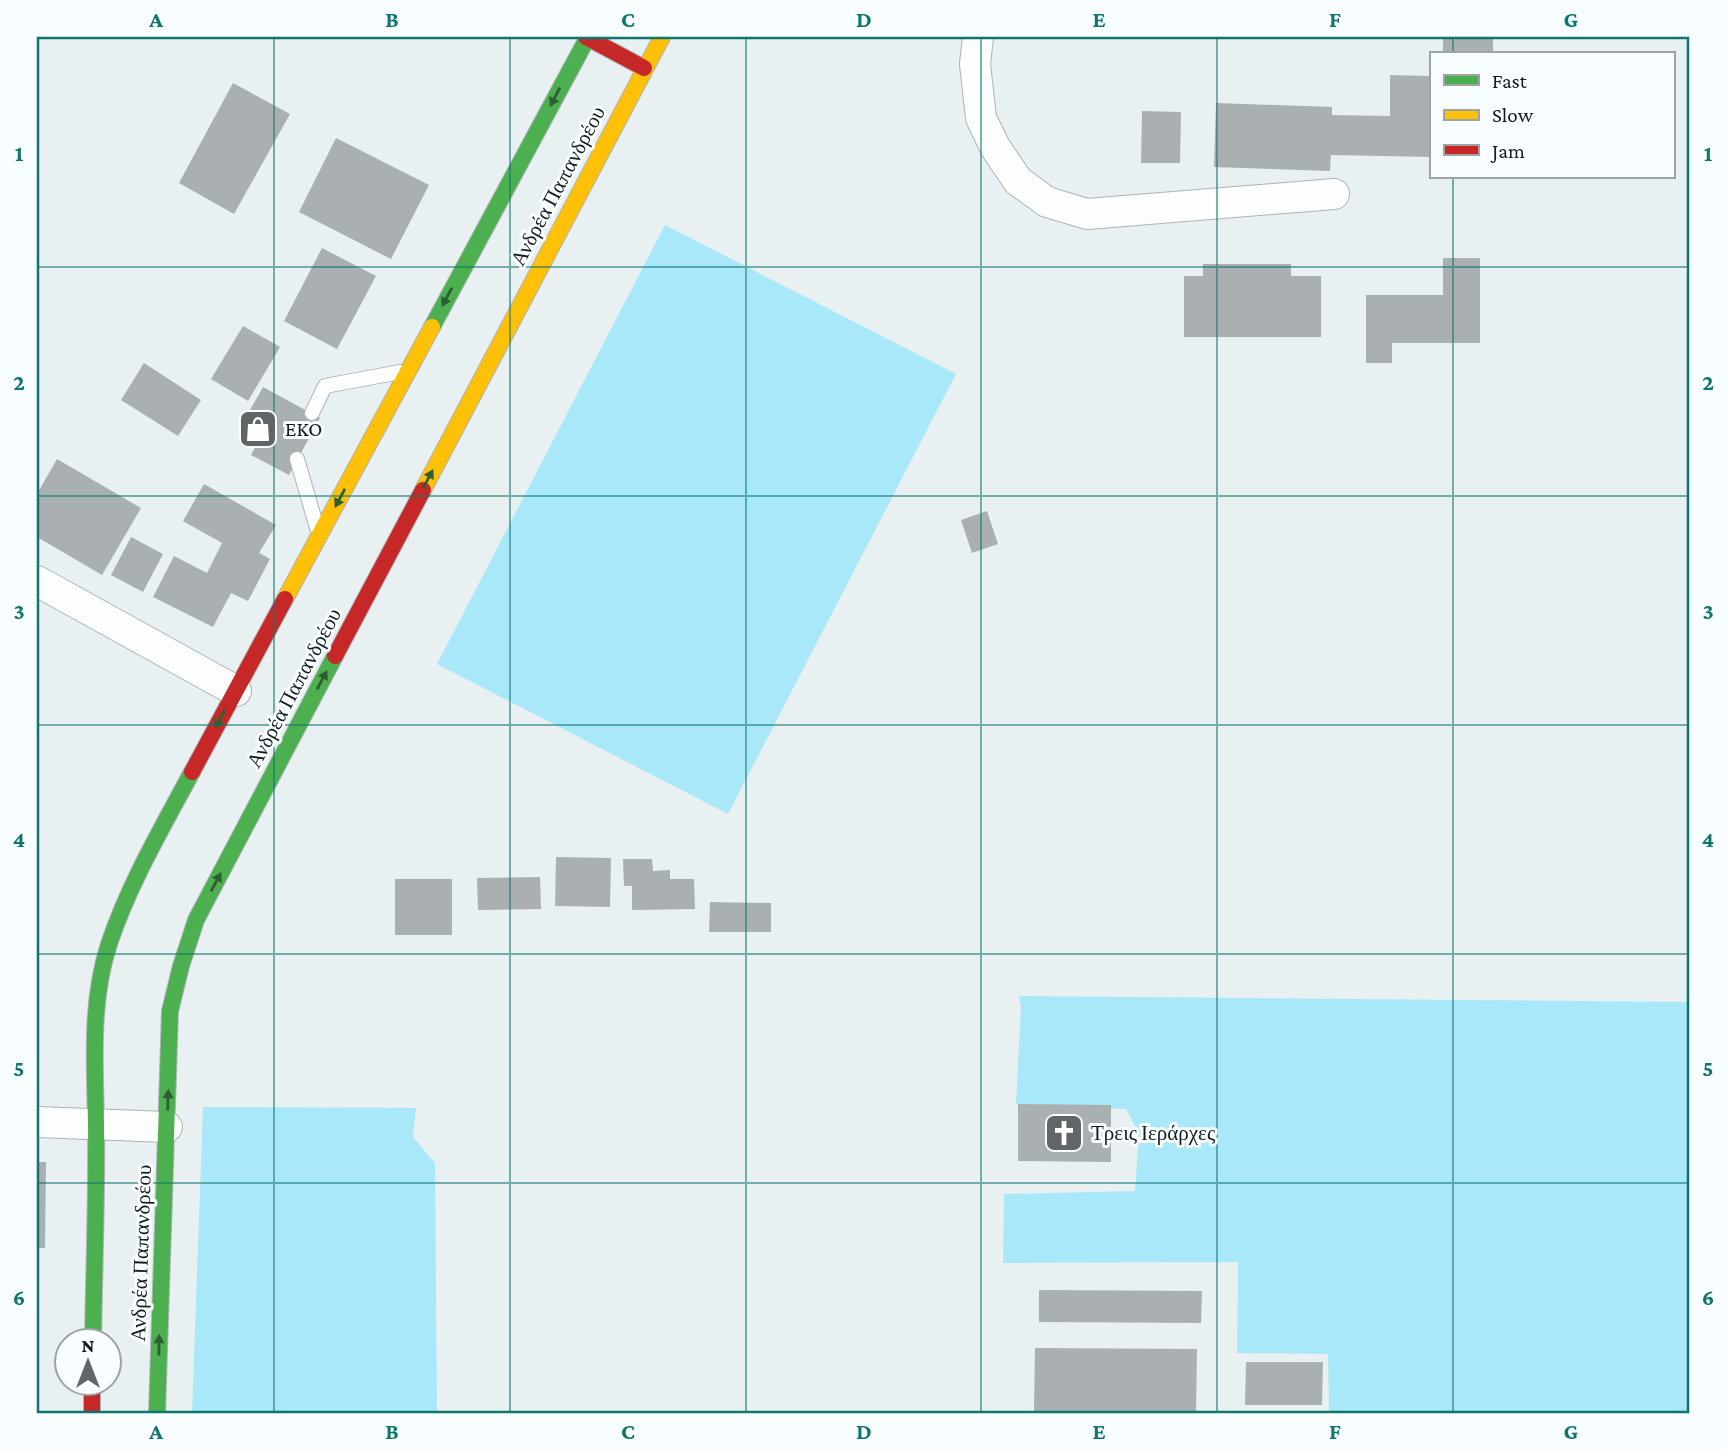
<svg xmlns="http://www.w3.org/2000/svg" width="1727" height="1450" viewBox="0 0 1727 1450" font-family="'Crimson Pro',serif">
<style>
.green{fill:#a9e8f9}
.building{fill:#aab0b2}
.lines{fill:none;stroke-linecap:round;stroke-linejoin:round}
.lane-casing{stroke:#aeb4b6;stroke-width:16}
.street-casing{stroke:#aeb4b6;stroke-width:32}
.fast-casing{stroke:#aeb4b6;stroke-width:18}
.slow-casing{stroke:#aeb4b6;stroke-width:18}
.jam-casing{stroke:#aeb4b6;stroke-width:18}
.lane{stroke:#fcfdfd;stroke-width:14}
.street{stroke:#fcfdfd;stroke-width:30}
.fast{stroke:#4caf50;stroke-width:16}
.slow{stroke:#ffc107;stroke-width:16}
.jam{stroke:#c62828;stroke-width:16}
.oneway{fill:#2e5e33}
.grid{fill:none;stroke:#0f766e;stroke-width:2;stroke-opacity:0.55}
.labels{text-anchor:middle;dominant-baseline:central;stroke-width:6;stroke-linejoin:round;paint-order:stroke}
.street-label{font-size:21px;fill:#161b1c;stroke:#f8fdff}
.poi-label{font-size:21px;fill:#161b1c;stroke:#f8fdff;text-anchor:start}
.neatline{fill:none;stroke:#0f766e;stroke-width:2.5}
.grid-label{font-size:23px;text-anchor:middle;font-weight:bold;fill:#0f766e}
</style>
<rect width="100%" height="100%" fill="#e8f0f2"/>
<g class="green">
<polygon points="665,225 956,374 728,814 437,664"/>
<polygon points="1019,996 1690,1002 1690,1413 1329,1413 1328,1354 1237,1353 1238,1262 1003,1263 1004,1194 1135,1191 1139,1133 1126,1109 1016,1104 1021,1006"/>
<polygon points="203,1107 416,1108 413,1137 435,1163 437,1413 192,1413"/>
</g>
<g class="building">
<rect x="1443" y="37" width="50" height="17"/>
<polygon points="1390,75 1431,76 1431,157 1331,155 1330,171 1214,167 1216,103 1332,107 1332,115 1390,116"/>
<polygon points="233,83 290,114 234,214 179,183"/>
<polygon points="1142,111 1181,112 1180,163 1141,163"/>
<polygon points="336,138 429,185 391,259 299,212"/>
<polygon points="322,248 376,276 337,349 284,321"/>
<polygon points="1443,258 1480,258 1480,343 1392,343 1392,363 1366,363 1366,295 1443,295"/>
<polygon points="1203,264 1291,264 1291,276 1321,276 1321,337 1184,337 1184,276 1203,276"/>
<polygon points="243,326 280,347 248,401 211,379"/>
<polygon points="144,363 201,400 178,436 121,400"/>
<polygon points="263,387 320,418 289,475 251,455 270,421 250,410"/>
<polygon points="57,459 141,508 102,575 37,537 37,494"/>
<polygon points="204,484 276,525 259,553 270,559 248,601 231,593 213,627 153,597 174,556 207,573 222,543 183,521"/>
<polygon points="987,511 998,544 972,553 961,520"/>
<polygon points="131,537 163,554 143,592 111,575"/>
<polygon points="556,857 611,858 610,907 555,906"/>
<polygon points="623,859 652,859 653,871 670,870 670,879 694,879 695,909 632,910 632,886 624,886"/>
<polygon points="540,877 541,909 478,910 477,878"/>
<rect x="395" y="879" width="57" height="56"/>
<polygon points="710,902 771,903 771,932 709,932"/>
<polygon points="1018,1104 1111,1105 1111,1162 1018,1161"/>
<polygon points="37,1162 46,1162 45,1248 37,1248"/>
<polygon points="1039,1290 1202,1291 1201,1323 1039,1322"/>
<polygon points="1035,1348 1197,1349 1196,1413 1034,1413"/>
<polygon points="1246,1362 1323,1362 1322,1405 1245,1405"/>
</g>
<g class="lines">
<defs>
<g id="lane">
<polyline points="312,413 325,386 400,372"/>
<polyline points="297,459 317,528"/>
</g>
<g id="street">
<polyline points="978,37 975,64 981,118 995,147 1018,181 1047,202 1087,214 1334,194"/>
<polyline points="37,581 236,691"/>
<polyline points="37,1122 167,1127"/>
</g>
<g id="fast">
<polyline points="432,327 588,37"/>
<path d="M 93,1342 C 94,1269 97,1197 96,1124 C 95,1064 90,1002 109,944 C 129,884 162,828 192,772"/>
<polyline points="157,1413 170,1011 181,966 196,920 335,656"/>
</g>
<g id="slow">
<polyline points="423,490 662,37"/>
<polyline points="285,599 432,327"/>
</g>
<g id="jam">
<polyline points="586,37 644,68"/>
<polyline points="335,656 423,490"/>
<polyline points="192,772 285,599"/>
<polyline points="92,1384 92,1413"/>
</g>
</defs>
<use href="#lane" class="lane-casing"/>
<use href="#street" class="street-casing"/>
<use href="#fast" class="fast-casing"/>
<use href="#slow" class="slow-casing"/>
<use href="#jam" class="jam-casing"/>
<use href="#lane" class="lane"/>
<use href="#street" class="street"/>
<use href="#fast" class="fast"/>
<use href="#slow" class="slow"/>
<use href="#jam" class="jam"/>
</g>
<defs><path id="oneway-solid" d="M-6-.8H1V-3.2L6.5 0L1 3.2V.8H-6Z" transform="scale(1.75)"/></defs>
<g class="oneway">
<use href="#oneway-solid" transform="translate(555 97) rotate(118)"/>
<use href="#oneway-solid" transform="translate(447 297) rotate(118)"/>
<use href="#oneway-solid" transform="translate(428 479) rotate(-62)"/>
<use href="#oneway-solid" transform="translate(340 498) rotate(118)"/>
<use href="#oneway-solid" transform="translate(322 680) rotate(-62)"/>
<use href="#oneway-solid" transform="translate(220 719) rotate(118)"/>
<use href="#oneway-solid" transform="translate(216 882) rotate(-62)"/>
<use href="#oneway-solid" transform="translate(168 1100) rotate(-88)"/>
<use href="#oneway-solid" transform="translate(159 1345) rotate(-89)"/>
</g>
<path class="grid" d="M 274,37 L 274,1413M 510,37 L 510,1413M 746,37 L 746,1413M 981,37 L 981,1413M 1217,37 L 1217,1413M 1453,37 L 1453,54M 1453,177 L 1453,1413M 37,267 L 1690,267M 37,496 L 1690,496M 37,725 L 1690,725M 37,954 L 1690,954M 37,1183 L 1690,1183"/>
<defs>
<symbol id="shop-square" viewBox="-11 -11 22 22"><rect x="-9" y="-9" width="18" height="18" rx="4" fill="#606667" stroke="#f8fdff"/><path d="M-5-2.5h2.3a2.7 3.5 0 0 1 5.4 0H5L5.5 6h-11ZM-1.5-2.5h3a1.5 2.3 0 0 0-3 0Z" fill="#fff"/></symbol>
<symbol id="church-square" viewBox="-11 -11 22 22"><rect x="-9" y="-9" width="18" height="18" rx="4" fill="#606667" stroke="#f8fdff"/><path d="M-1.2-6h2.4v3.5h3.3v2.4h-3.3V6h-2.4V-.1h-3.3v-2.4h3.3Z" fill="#fff"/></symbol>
</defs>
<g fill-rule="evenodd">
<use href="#shop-square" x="236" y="407" width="44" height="44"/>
<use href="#church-square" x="1042" y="1111" width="44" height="44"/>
</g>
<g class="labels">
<g class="street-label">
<text transform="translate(558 186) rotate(-62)">Ανδρέα Παπανδρέου</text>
<text transform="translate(294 688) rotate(-62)">Ανδρέα Παπανδρέου</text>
<text transform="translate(141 1253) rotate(-88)">Ανδρέα Παπανδρέου</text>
</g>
<g class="poi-label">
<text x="285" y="429">EKO</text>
<text x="1091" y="1133">Τρεις Ιεράρχες</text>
</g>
</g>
<rect width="1727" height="1450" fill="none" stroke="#f8fdff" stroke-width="77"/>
<rect x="1430" y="52" width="245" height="126" fill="#f8fdff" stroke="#9ea3a4" stroke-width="2"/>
<rect x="1444" y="75" width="35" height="10" fill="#4caf50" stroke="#9ea3a4" stroke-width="2"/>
<text x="1492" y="88" font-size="21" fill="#161b1c">Fast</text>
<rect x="1444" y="110" width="35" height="10" fill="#ffc107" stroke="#9ea3a4" stroke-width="2"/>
<text x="1492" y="122" font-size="21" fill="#161b1c">Slow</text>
<rect x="1444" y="145" width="35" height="10" fill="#c62828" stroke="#9ea3a4" stroke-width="2"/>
<text x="1492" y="158" font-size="21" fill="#161b1c">Jam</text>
<g transform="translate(88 1362)"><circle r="33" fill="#f8fdff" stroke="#9ea3a4" stroke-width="2"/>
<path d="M0-5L12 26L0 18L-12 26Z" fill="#606667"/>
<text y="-10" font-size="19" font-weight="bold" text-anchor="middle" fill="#161b1c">N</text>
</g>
<rect x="38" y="38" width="1650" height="1374" class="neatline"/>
<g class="grid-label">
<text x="156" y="27">A</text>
<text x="392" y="27">B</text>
<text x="628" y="27">C</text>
<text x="864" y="27">D</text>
<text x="1099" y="27">E</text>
<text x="1335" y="27">F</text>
<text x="1571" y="27">G</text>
<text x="19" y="161">1</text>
<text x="1708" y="161">1</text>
<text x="19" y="390">2</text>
<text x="1708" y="390">2</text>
<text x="19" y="619">3</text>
<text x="1708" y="619">3</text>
<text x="19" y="847">4</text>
<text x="1708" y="847">4</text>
<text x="19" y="1076">5</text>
<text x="1708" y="1076">5</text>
<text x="19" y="1305">6</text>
<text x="1708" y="1305">6</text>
<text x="156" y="1439">A</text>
<text x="392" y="1439">B</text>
<text x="628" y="1439">C</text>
<text x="864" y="1439">D</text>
<text x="1099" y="1439">E</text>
<text x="1335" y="1439">F</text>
<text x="1571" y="1439">G</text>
</g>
</svg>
